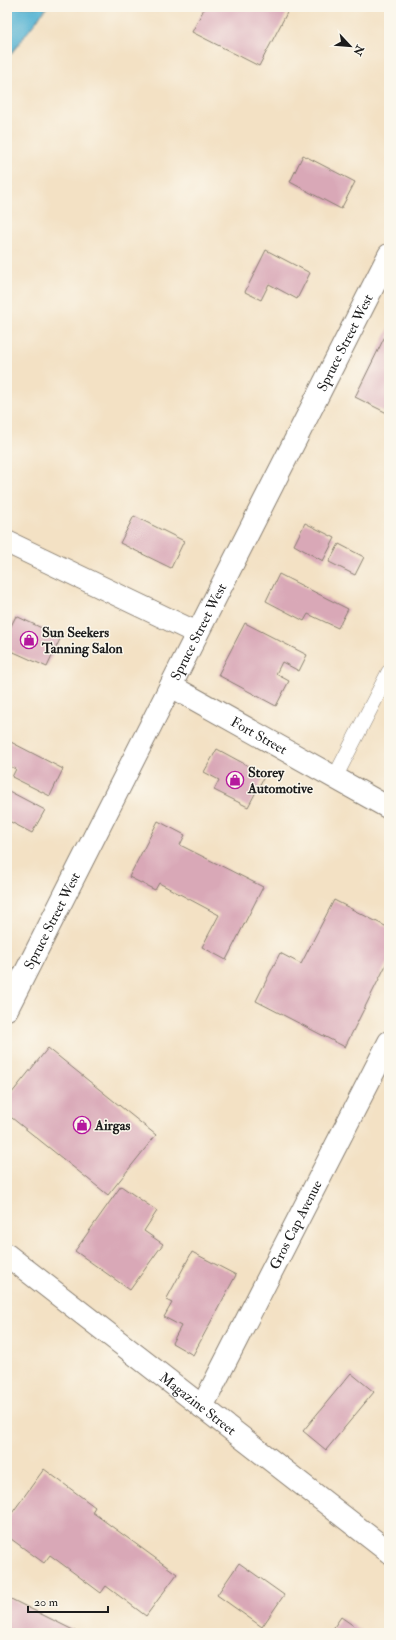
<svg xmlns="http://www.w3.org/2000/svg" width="396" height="1640" viewBox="0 0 396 1640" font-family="'IM FELL Double Pica',serif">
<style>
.water{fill:#55b3d3;stroke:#386878}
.building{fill:#d9a8b7}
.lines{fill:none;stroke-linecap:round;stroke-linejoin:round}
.service-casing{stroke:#887e70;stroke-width:16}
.minor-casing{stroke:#887e70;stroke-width:24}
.service{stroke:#fff;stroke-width:15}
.minor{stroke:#fff;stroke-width:22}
.labels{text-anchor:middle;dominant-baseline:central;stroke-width:3;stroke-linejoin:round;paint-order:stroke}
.street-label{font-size:14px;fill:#1c1c1c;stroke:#fbf7ec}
.poi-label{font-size:14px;font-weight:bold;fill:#1c1c1c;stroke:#fbf7ec;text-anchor:start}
</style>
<rect width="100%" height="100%" fill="#fbf7ec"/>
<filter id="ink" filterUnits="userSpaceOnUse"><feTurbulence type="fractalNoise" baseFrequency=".025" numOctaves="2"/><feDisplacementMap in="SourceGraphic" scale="8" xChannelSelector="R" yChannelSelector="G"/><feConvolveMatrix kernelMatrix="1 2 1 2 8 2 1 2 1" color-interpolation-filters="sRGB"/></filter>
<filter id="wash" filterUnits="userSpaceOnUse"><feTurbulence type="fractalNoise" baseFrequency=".012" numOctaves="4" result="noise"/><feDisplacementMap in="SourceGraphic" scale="16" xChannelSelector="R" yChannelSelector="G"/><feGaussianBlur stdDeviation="0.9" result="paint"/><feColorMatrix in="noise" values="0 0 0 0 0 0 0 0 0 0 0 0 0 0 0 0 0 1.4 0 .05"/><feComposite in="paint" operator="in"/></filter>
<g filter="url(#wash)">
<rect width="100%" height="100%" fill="#f3e1c4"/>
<polygon class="water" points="7,7 47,7 7,59"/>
<g id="blocks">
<g class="building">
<polygon points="205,7 290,7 259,66 192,32"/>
<polygon points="303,155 355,182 341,209 290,182"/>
<polygon points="266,250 310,273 297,299 269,284 261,300 245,292"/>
<polygon points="389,328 389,414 355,397"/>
<polygon points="134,516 184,541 171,568 120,543"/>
<polygon points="305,523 335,538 323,561 294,545"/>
<polygon points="339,544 364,557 355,575 329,562"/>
<polygon points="279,574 348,609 338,628 308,614 304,621 266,601"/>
<polygon points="16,616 61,637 47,667 7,649 7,634"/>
<polygon points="245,623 307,655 299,671 282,662 276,674 289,681 276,706 218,675"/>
<polygon points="7,740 63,769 50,796 12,777 16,769 7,765"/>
<polygon points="217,749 265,775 248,807 214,790 219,780 204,772"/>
<polygon points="7,790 45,810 32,833 7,820"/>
<polygon points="158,821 185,835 180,845 263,887 226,960 202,947 219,915 159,883 155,890 129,877"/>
<polygon points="334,900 389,928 389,959 345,1047 256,1001 280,953 301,964"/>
<polygon points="48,1048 156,1135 108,1195 7,1114 7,1099"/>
<polygon points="121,1186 157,1211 144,1231 163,1244 130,1290 75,1251"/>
<polygon points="192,1252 236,1275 193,1355 172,1343 181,1326 164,1317 172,1303 166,1300"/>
<polygon points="351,1373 374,1392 326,1450 303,1431"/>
<polygon points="44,1469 95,1507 92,1512 177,1574 146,1616 106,1586 101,1593 50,1555 44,1563 7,1536 7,1520"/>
<polygon points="239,1563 284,1595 262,1627 217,1595"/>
<polygon points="7,1597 75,1631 74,1633 7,1633"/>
<polygon points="341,1617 364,1633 330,1633"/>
</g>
</g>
</g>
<g filter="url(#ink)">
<use href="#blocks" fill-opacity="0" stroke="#887e70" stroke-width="1"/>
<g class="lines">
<defs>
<polyline id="service" points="335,777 389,672"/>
<g id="minor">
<polyline points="7,542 197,633"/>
<path id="s1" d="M 171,686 L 389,808"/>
<path id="s2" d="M 7,1009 L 389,255"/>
<path id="s3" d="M 7,1255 L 389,1552"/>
<path id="s4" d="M 202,1407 L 389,1042"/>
</g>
</defs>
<use href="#service" class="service-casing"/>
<use href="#minor" class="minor-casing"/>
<use href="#service" class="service"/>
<use href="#minor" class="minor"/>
</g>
</g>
<defs>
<symbol id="shop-ring" viewBox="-11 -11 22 22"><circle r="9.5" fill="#fbf7ec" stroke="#b5179e" stroke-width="1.5"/><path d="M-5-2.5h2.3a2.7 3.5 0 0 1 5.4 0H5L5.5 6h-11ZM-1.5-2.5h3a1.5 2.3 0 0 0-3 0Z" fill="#b5179e"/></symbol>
</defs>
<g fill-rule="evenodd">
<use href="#shop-ring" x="19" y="630" width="20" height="20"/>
<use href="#shop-ring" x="225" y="770" width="20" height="20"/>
<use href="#shop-ring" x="72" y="1115" width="20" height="20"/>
</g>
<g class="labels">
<g class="street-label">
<text stroke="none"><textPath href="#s2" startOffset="747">Spruce Street West</textPath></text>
<text stroke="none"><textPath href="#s2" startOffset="423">Spruce Street West</textPath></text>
<text stroke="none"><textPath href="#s1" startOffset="101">Fort Street</textPath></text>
<text stroke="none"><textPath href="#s2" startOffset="99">Spruce Street West</textPath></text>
<text stroke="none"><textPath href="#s4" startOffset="205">Gros Cap Avenue</textPath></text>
<text stroke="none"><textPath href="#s3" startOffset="242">Magazine Street</textPath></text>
</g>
<g class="poi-label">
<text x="42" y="632">Sun Seekers<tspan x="42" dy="16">Tanning Salon</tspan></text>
<text x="248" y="772">Storey<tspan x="248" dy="16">Automotive</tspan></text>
<text x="95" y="1125">Airgas</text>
</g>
</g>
<rect width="396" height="1640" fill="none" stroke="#fbf7ec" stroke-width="24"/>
<g transform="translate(350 46) rotate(116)" stroke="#fbf7ec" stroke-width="3" paint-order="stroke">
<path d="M0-3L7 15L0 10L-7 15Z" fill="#1c1c1c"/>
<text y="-6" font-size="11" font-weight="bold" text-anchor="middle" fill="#1c1c1c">N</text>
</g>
<path d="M28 1606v6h80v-6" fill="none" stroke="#1c1c1c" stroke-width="2"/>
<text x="34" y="1606" font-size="12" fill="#1c1c1c" stroke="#fbf7ec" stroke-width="3" paint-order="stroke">20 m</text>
</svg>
